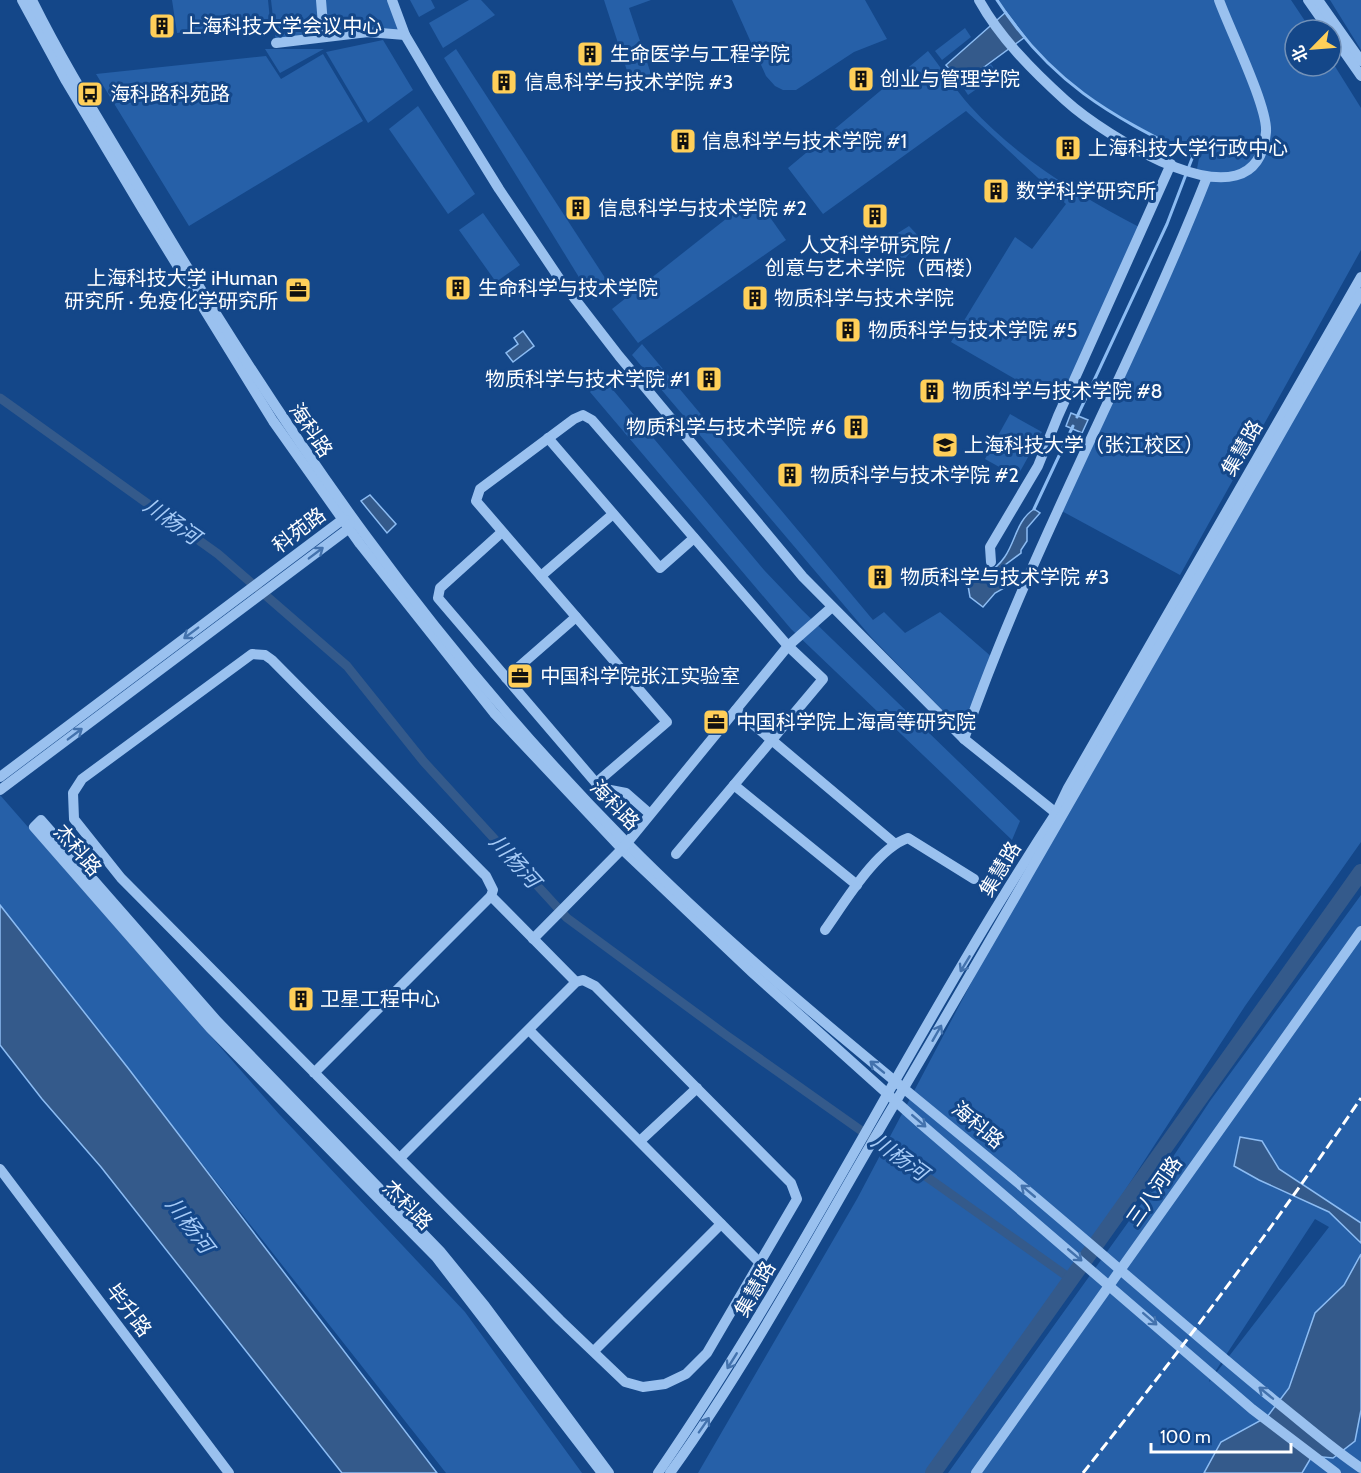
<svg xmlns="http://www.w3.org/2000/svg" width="1361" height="1473" viewBox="0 0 1361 1473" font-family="Cabin,'Noto Sans SC',sans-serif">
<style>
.green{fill:#2660a8;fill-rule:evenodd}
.water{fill:#345a8b;stroke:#8cbcf3;stroke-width:1.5}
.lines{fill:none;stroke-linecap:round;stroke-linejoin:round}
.stream{stroke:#8cbcf3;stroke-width:3}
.canal{stroke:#345a8b;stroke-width:9}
.river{stroke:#345a8b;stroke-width:16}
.minor{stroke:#9ac1ef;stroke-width:10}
.rail{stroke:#fff;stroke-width:3;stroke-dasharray:10 4.5;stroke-linecap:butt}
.oneway{stroke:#4372ad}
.labels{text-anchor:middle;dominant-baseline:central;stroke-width:6;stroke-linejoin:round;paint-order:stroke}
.poi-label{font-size:20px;fill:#fff;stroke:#144789;text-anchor:start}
.street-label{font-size:20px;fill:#fff;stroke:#144789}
.water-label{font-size:21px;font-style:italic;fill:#a6cbf7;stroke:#144789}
</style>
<rect width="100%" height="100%" fill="#144789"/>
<g class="green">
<polygon points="172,0 268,0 270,20 177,33"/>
<polygon points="271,0 392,0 405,35 276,43"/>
<polygon points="410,0 431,0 435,8 419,17"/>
<polygon points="469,0 481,0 495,15 443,48 429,23"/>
<polygon points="604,0 651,0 629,8 651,74 630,80"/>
<polygon points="732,0 865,0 887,39 854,52 796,90 783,90 775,86 766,76"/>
<path d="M 997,0 L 1291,0 L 1311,30 L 1295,30 L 1295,66 L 1331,66 L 1331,60 L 1361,108 L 1361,250 L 1180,575 L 1058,509 L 1207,177 L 1196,174 L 1199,158 C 1184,154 1170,145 1156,138 C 1091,107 1037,61 997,0 Z"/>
<polygon points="1330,0 1361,0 1361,50"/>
<polygon points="965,28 971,37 942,60 935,51"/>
<polygon points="383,40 413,90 368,123 326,52"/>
<polygon points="265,49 324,49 280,73"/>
<polygon points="456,49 611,287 593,300 444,58"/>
<path d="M 928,51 C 942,69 955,89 970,106 C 1017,158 1080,196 1141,228 L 1062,406 L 951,342 L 1015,237 L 1032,249 L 1066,204 L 966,111 L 823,214 L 788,168 Z"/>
<polygon points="323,54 363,121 189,226 96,74 266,56 281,79"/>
<polygon points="991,64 998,74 968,95 961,84"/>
<polygon points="418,106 475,194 448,214 389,129"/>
<polygon points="755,196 786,240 638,343 612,309"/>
<polygon points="483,213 520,265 496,282 459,230"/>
<polygon points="909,226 922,240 901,263 882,243"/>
<polygon points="1361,279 1361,842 1245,1006 941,1473 698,1473 857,1199 1035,862"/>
<polygon points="642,344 873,620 884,612 905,633 940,612 993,658 962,730 871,637 632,355"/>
<polygon points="603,378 764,570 802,610 1020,821 1012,840 791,629 590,392"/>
<polygon points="1010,414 1042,432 1017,477 985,459"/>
<polygon points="0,795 279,1114 465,1312 582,1473 446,1473 0,907"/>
<path d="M 1361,895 L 1361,1473 L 948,1473 L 1147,1196 L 1210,1101 ZM 1315,1219 L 1329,1227 L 1209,1382 L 1209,1381 Z"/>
</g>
<g class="water">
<polygon points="1006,12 1025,37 961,84 946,65"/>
<polygon points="523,331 534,346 513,362 506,353 518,344 514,338"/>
<polygon points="1071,413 1088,420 1082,433 1066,426"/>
<polygon points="370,495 396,524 387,533 361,501"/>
<path d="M 1034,509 L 1040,513 L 1027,528 L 1027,541 L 1021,550 L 1021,553 L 1005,565 L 1001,572 L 1006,587 L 995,593 L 983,607 L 970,597 L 967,580 L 980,571 L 986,574 C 1018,556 1010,525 1034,509 Z"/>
<polygon points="0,905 128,1068 437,1473 342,1473 101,1167 42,1099 0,1045"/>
<polygon points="1240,1137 1262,1141 1279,1169 1361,1223 1361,1243 1329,1212 1259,1180 1234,1166"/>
<polygon points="1361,1254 1361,1410 1355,1441 1333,1458 1312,1456 1302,1473 1204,1473 1221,1442 1267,1417 1289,1388 1315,1313 1344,1285"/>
</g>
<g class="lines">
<g class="stream">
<path d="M 997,0 C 1050,82 1109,115 1193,156 L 1167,224 L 1077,417"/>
<polyline points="1034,509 1073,426"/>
</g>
<polyline class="canal" points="0,398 218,554 347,666 424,762 567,918 726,1035 1071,1279"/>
<polyline class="river" points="933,1473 1361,872"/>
<g class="minor">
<polyline points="22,0 66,81 143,210 273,421 360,544 494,713 622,849 754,974 921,1124 1252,1409 1336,1473"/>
<path d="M 32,0 C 66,69 108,134 147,200 C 286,436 433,647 627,843 C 752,969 893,1078 1029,1192 C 1111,1261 1191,1332 1274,1400 C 1303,1423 1331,1448 1361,1468"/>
<polyline points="321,0 324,37"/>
<polyline points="392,0 405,35 434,84 499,189 561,281 619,356 803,577 964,739 1056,813"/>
<path d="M 979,0 C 1000,38 1033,71 1065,100 C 1101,133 1257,236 1266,132 C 1268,107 1229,28 1219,0"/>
<polyline points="1308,0 1329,30"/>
<polyline points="1318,0 1361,61"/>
<polyline points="1331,33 1361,76"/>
<polyline points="276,43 368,32 405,35"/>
<polyline points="548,438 660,568 694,538"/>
<polyline points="502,532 440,588 438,598 596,783 605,789 626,793 650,814"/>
<polyline points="991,562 990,547 1038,466 1058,416 1171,164"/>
<polyline points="541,576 613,514"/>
<polyline points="506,678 576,617"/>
<polyline points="736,710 894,843"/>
<path d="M 964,739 C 1031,546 1132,367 1207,177"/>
<polyline points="0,777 342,520 346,520"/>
<polyline points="596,783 667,722 476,501 480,489 574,419 583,415 592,420 788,646 823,679 676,854"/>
<polyline points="734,785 857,885"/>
<polyline points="0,790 348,529 350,524"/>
<polyline points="491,896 576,982"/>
<path d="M 825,930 C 845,902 876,849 908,838 L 974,879"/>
<polyline points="533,939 622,849 788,646 832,607"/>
<polyline points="529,1030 760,1263"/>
<polyline points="314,1073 491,896 493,890 486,876 272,660 265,655 252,654 82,779 73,793 74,819 121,878 560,1320 625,1382 643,1387 665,1384 686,1374 707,1353 797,1199 791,1183 595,986 583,980 576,982 400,1158"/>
<polyline points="640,1141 697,1088"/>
<polyline points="0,1169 229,1473"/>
<polyline points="594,1351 721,1224"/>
<polyline points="602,1473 436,1257 210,1028 34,827 41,820 217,1021 440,1251 485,1306 609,1473"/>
<path d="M 658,1473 C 804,1261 915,1028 1056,813 L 1068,788 L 1361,277"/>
<path d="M 670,1473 C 754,1356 821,1228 895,1103 C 1053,835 1206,564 1361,293"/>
<polyline points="976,1473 1361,931"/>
</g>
<path class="rail" d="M 1083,1473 C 1180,1351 1274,1227 1361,1098"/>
</g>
<defs><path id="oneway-shaft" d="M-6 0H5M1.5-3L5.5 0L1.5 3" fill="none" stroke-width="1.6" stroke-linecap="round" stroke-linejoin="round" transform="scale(1.5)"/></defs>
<g class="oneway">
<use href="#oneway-shaft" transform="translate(316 553) rotate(-37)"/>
<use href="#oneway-shaft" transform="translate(191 633) rotate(143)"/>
<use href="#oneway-shaft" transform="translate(75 734) rotate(-37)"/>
<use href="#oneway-shaft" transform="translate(965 964) rotate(121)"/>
<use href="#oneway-shaft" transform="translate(937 1033) rotate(-60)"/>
<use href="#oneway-shaft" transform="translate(877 1067) rotate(-141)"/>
<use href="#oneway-shaft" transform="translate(919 1121) rotate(41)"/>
<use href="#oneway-shaft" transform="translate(1028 1191) rotate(-140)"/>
<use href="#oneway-shaft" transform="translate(1075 1255) rotate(40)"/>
<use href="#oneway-shaft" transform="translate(1150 1319) rotate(41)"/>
<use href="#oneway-shaft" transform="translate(732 1361) rotate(122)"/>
<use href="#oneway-shaft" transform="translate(1266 1393) rotate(-141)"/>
<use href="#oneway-shaft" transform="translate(704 1425) rotate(-55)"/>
</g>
<defs>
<symbol id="building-square" viewBox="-11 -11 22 22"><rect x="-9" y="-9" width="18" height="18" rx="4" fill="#ffcf59" stroke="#144789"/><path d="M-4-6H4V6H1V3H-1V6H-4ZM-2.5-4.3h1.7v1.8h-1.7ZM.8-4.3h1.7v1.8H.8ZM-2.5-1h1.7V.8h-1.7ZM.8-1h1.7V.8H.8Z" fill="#111"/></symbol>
<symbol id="bus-square" viewBox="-11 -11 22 22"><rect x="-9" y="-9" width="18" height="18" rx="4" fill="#ffcf59" stroke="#144789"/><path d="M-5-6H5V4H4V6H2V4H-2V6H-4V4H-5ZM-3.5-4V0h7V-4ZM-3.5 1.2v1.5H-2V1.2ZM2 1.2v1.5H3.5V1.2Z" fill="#111"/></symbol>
<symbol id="office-square" viewBox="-11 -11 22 22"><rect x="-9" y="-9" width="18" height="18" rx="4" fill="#ffcf59" stroke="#144789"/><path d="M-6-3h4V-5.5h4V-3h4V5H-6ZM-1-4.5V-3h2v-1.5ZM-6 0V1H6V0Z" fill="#111"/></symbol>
<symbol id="university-square" viewBox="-11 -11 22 22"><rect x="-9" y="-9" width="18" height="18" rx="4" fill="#ffcf59" stroke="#144789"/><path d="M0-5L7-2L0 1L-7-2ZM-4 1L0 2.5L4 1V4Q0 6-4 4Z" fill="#111"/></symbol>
</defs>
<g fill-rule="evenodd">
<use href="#building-square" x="147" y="11" width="30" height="30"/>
<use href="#building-square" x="575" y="39" width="30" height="30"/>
<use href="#building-square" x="846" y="64" width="30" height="30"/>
<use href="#building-square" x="489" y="67" width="30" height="30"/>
<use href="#bus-square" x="75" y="79" width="30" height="30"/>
<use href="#building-square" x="668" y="126" width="30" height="30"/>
<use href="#building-square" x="1053" y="133" width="30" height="30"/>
<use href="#building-square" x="981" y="176" width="30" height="30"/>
<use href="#building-square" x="563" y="193" width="30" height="30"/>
<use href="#building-square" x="860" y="201" width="30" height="30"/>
<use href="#building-square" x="443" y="273" width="30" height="30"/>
<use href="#office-square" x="283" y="275" width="30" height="30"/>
<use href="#building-square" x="740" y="283" width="30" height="30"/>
<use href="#building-square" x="833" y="315" width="30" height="30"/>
<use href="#building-square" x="694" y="364" width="30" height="30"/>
<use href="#building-square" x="917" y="376" width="30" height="30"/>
<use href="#building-square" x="841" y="412" width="30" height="30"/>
<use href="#university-square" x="930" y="430" width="30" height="30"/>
<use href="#building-square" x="775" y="460" width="30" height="30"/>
<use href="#building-square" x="865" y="562" width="30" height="30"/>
<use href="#office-square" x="505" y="661" width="30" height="30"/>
<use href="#office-square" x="701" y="707" width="30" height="30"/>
<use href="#building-square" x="286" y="984" width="30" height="30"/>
</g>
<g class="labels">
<g class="poi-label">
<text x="182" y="26">上海科技大学会议中心</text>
<text x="610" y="54">生命医学与工程学院</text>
<text x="880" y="79">创业与管理学院</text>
<text x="524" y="82">信息科学与技术学院 #3</text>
<text x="110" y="94">海科路科苑路</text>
<text x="702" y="141">信息科学与技术学院 #1</text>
<text x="1088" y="148">上海科技大学行政中心</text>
<text x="1016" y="191">数学科学研究所</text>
<text x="598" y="208">信息科学与技术学院 #2</text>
<text x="875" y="245" text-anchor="middle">人文科学研究院 /<tspan x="875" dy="23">创意与艺术学院（西楼）</tspan></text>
<text x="278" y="278" text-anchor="end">上海科技大学 iHuman<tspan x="278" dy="23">研究所 · 免疫化学研究所</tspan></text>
<text x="478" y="288">生命科学与技术学院</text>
<text x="774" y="298">物质科学与技术学院</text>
<text x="868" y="330">物质科学与技术学院 #5</text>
<text x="690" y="379" text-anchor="end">物质科学与技术学院 #1</text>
<text x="952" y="391">物质科学与技术学院 #8</text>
<text x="836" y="427" text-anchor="end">物质科学与技术学院 #6</text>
<text x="964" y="445">上海科技大学（张江校区）</text>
<text x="810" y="475">物质科学与技术学院 #2</text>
<text x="900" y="577">物质科学与技术学院 #3</text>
<text x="540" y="676">中国科学院张江实验室</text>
<text x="736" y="722">中国科学院上海高等研究院</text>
<text x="320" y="999">卫星工程中心</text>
</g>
<g class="street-label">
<text transform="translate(311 430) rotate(56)">海科路</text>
<text transform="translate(1242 448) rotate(-60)">集慧路</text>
<text transform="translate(299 530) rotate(-37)">科苑路</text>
<text transform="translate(615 805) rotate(46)">海科路</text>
<text transform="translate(78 850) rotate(49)">杰科路</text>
<text transform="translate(1000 869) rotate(-59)">集慧路</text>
<text transform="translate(978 1125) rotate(40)">海科路</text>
<text transform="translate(1154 1191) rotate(-55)">三八河路</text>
<text transform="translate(408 1205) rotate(45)">杰科路</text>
<text transform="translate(755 1289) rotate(-60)">集慧路</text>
<text transform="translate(129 1310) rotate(53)">毕升路</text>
</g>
<g class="water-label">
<text transform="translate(172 521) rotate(35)">川杨河</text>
<text transform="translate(515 861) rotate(48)">川杨河</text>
<text transform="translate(900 1157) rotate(36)">川杨河</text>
<text transform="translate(190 1225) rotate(53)">川杨河</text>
</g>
</g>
<g transform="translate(1313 48) rotate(245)"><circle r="28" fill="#144789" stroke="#7291b8" stroke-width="1.5"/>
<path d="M0-4.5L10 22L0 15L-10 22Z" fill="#ffcf59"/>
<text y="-9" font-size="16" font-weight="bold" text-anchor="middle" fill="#ffffff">北</text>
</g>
<path d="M1151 1443v9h140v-9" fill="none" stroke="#ffffff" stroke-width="3"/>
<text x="1160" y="1443" font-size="18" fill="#ffffff" stroke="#144789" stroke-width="4.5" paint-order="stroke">100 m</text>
</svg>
